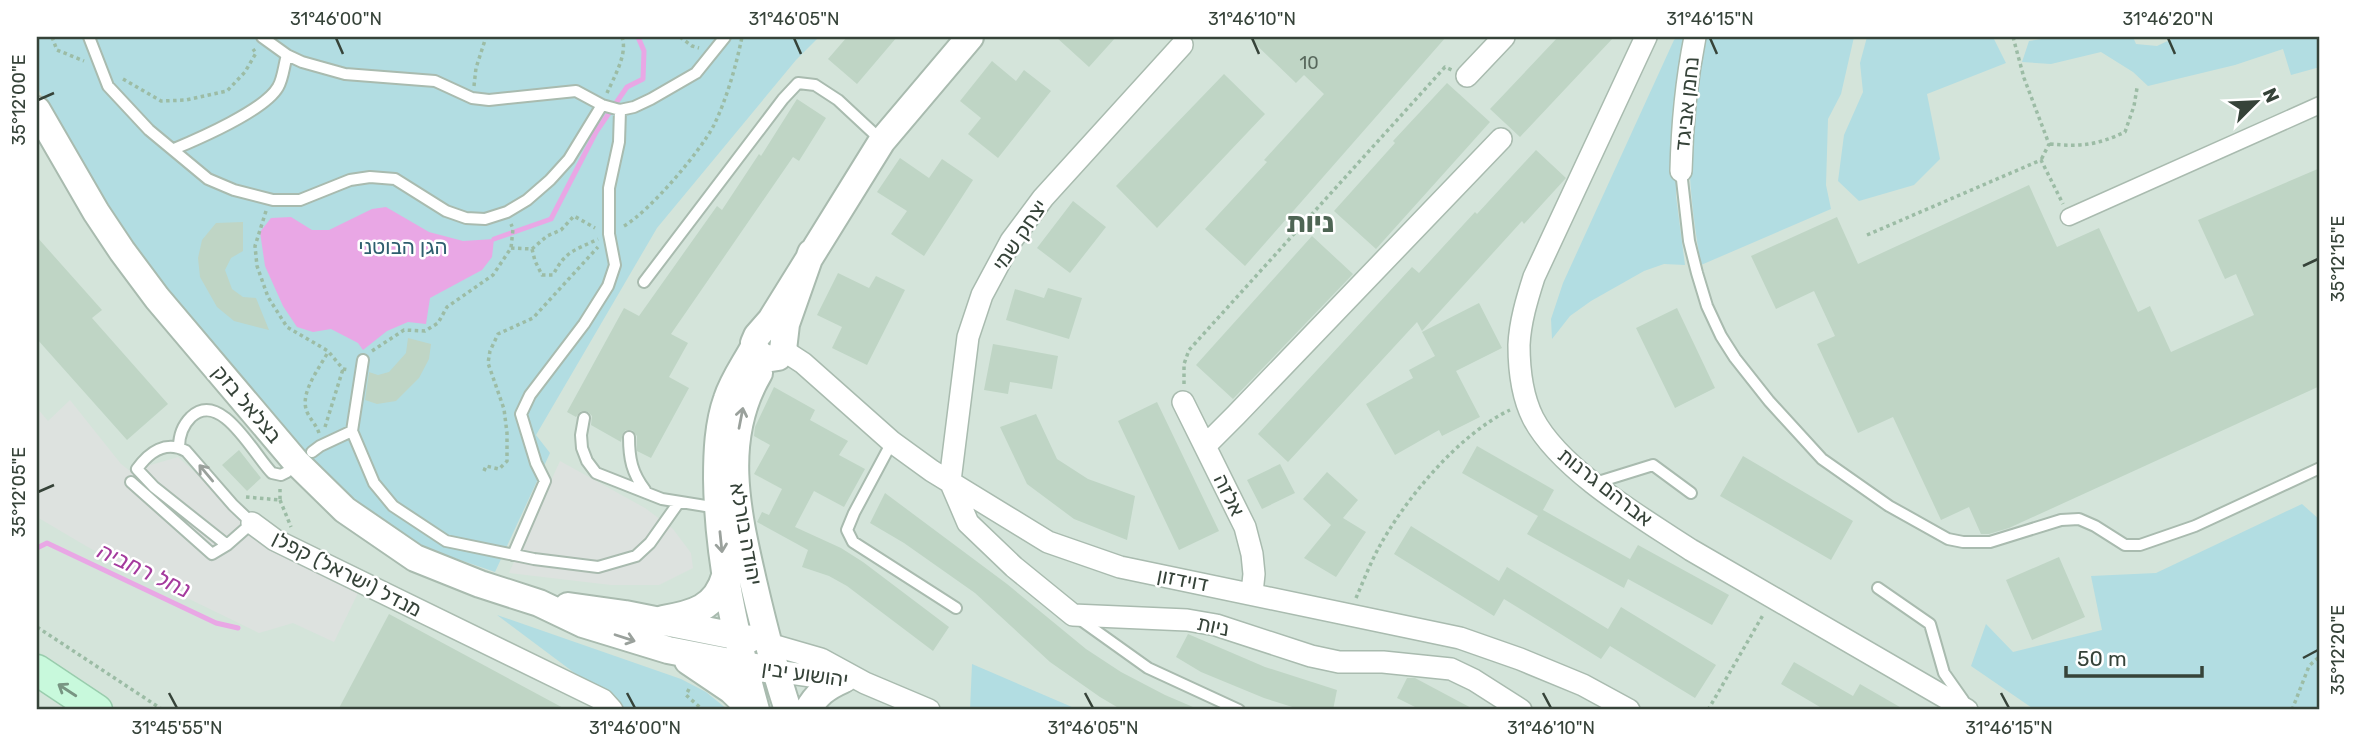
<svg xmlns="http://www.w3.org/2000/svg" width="2357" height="747" viewBox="0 0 2357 747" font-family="Rubik,Heebo,sans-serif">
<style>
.residential{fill:#d4e4da}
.green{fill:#b2dde2}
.parking{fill:#dde2df}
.water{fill:#e9a7e5}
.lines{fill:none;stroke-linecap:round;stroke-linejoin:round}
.stream{stroke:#e9a7e5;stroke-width:5}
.building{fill:#bfd5c5}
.service-casing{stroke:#a9bbaf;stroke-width:14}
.pedestrian-casing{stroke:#a9bbaf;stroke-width:19}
.minor-casing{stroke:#a9bbaf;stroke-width:24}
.tertiary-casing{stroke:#a9bbaf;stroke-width:30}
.secondary-casing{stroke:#99cdad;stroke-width:33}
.path{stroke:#9cbca5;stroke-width:3.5;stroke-dasharray:3.5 3.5;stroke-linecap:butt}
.service{stroke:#fff;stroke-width:10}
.pedestrian{stroke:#fff;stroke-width:16}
.minor{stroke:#fff;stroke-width:21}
.tertiary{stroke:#fff;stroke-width:26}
.secondary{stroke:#c8f9dc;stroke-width:30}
.oneway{stroke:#9aa19c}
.oneway2{stroke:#789582}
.ticks{fill:none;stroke:#364339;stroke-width:2.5}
.labels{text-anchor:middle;stroke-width:5;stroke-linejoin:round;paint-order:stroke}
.number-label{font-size:18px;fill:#58685c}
.street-label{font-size:21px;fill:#364339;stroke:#fff}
.park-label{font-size:21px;fill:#2f5e6f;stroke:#fff}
.water-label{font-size:23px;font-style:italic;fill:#a43a9d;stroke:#fff}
.district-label{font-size:28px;font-weight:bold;fill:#4e6554;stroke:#fff}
.neatline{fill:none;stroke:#364339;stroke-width:2.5}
.ticks-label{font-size:18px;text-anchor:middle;fill:#364339}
</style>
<rect width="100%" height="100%" fill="#e6f1ea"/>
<path class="residential" d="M37,37H2320V710H37Z"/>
<path class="green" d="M37,37H819L796,60L657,228L536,435L550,453L495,572L419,546L329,485L133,252L58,129L37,86Z
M1678,37H1690L1679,83L1676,196L1685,265L1664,264L1644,271L1591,301L1570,316L1552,339L1551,319L1563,283L1674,40Z
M1705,37H1854L1841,94L1828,119L1826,185L1831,209L1701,265C1694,225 1689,185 1689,145C1689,109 1698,72 1705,37Z
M1867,37H1993L2006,63L1927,94L1940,159L1914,185L1859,201L1838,181L1844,135L1863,92L1860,63Z
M2054,37H2133L2136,44L2157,46L2176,37H2320V67L2291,75L2283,49L2235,65L2148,86L2133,72L2101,52L2051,64L2022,62L2029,41Z
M2302,504L2320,520V710H2035L1971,666L1986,624L2013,652L2102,630L2091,576L2156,573Z
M497,615L681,679L706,692L728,710H620L608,698Z
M972,664L1079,710H970Z"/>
<path class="parking" d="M70,400L121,464L130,471L178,457L279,548L359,591L334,642L293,623L259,633L142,576L86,546L37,517V408L48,421Z
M560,461L645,508L673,529L691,553L693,568L659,585H611L509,573Z"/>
<path class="water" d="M386,207L429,232L463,241L494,239L492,257L482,270L430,298L426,324L408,322L387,331L363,350L358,343L331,329L313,332L297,327L283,306L265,266L260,232L271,218L291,217L312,230H329L372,209Z"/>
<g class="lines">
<path class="stream" d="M494,239L551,219L596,132L627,87L643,79L644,51L638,37
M37,548L47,543L216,623L238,628"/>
</g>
<path class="building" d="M847,37H897L857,84L828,59Z
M1056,37H1116L1089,67Z
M1248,37H1446L1245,266L1205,229L1267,162L1264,160L1324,94L1304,75L1296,83Z
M1558,37H1614L1520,137L1490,109Z
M992,61L1016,81L1024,70L1051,91L998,158L968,134L981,118L960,101Z
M1224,74L1265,114L1157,228L1116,186Z
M1447,83L1490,122L1376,249L1334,211L1395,143L1393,141Z
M797,99L826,118L799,161L793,157L671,334L688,343L669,377L689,388L651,458L637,451V436L632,430H626L623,433L621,442L591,425L592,416L588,412L581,411L576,417L567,412L624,308L639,316L717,206L722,210L759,154L761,156Z
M1536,150L1566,178L1524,224L1522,221L1422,331L1417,322L1288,462L1258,434L1412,267L1419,273L1475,212L1477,214Z
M900,158L929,178L942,159L973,180L924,256L891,234L907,211L877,192Z
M2320,168V386L2009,528L1989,534H1981L1969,507L1941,520L1893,417L1858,433L1817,344L1835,336L1814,291L1776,309L1751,256L1837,217L1858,264L2029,185L2057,247L2099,228L2138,312L2150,306L2171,352L2254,315L2236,274L2225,279L2198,220Z
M1073,201L1106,227L1070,273L1037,248Z
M243,222V251L231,258L225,270L232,289L243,297L256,298L269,330L234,321L217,307L200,277L198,258L202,240L216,223Z
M1312,236L1353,274L1233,399L1196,365Z
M37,237L102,310L92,318L168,404L127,440L37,339Z
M838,273L869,288L876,276L905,290L867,365L832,348L842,327L817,315Z
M1048,288L1082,298L1069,339L1006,320L1015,289L1044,298Z
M1479,303L1502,348L1456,371L1480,417L1442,436L1439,430L1395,455L1366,404L1413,378L1409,370L1435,356L1422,332Z
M1677,308L1715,388L1675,408L1636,328Z
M408,338L431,344L429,359L419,378L396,401L377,404L365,400L369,372L378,375L389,372L406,353Z
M993,344L1058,356L1052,389L1010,382L1008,394L984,390Z
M774,387L815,410L810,420L848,441L839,455L865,469L844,507L814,491L795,527L841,548L863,562L949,627L933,651L847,586L829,576L802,567L808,550L757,522L762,512L769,515L782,489L754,474L770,445L754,436L755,427Z
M1157,402L1219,531L1179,550L1118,421Z
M1036,414L1057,459L1088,479L1135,496L1127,540L1074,519L1027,484L1000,427Z
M1477,446L1554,490L1543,510L1630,559L1638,545L1729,595L1712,625L1628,579L1624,588L1527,534L1538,516L1462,473Z
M239,450L261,478L247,491L222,465Z
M1743,456L1853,521L1831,560L1720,496Z
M1280,464L1295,493L1262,509L1247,480Z
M1327,472L1358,500L1343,518L1366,532L1336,577L1304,558L1331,525L1303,499Z
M885,493L1007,584L1086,649L1121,672L1165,695L1200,710H1122L1100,697L1050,662L975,593L904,543L870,523Z
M1411,526L1499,581L1507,567L1608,629L1621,607L1716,665L1695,698L1610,646L1601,659L1504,599L1494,616L1394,554Z
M2059,557L2085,617L2032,640L2006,580Z
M389,614L567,710H338Z
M1188,634L1265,667L1337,690L1333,710H1302L1264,698L1201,672L1176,657Z
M1794,662L1853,696L1860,684L1905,710H1825L1781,684Z
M1407,678H1415L1475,710H1421L1397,698Z"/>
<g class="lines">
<g class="service-casing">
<path id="service" d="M89,37L108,86L149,130L208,179L234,190L273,200H300L350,180L370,177L395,179L446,211L466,218L485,219L507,212L527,200L550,180L569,159L602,105
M262,37L287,55L302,62L345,74L435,81L472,98L489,100L576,91L602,105L620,110L634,107L651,99L696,73L725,37
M174,149C198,139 265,110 278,87C283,79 284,65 287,55
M1681,171L1689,241L1697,273L1707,306L1721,336L1735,358L1769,401L1822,459L1889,506L1948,539L1963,542H1990L2061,520L2079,519L2095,526L2125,545H2140L2195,526L2320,468
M644,282L783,99L798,83L815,85L838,100L881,140
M584,418L581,435L582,448L587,461L596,473L662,499L718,508
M352,431L363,360
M629,437C629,459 632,473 645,490
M892,442L854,513L847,530L853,542L956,608
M179,447C179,435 182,426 191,417C221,389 254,455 272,473L281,475L287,472
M312,452L320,446L352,431L374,483L393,506L446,541L534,559L598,567L636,556L650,543L679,502
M131,482L212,554L227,545L252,523L233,505L186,451C166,440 149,452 137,469L154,487L227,545
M1595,483L1653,465L1691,493
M513,555L545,481L536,463L521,414L530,395L584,324L608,286L615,265L609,234V188L619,142L620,110
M1878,588L1930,624L1944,673L1963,700
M1078,618L1148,668L1239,710"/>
</g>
<g class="pedestrian-casing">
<path id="pedestrian" d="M2069,217L2320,105"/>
</g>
<g class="minor-casing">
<path id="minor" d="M1646,37L1534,277C1527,299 1520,322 1519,345C1519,368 1522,396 1533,418C1560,470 1642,518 1691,550L1967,710
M1182,45L1043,198L1011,241L982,295L968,337L950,481L968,523L1014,567L1073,615L1187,620L1216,625L1311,656L1339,662H1383L1451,669L1474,680L1521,710
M1467,76L1504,37
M1681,171C1682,125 1686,82 1695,37
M783,350L803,363L892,442L932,471L1048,542L1120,567L1460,638L1520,659L1583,685L1629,710
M1183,402L1245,527L1252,554L1254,574L1252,593
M1205,446L1236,415L1501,139
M252,523L275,540L603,700L612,710
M769,644L821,659L865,683L929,710
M776,671L846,681"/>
</g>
<g class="tertiary-casing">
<path id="tertiary" d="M37,110L96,212L122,251L157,298L296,462L345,510L415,558L480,584L539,603L583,624L668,650L776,671
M811,253L786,324L783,350L778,357L765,359L756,351L754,343L757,336L771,320L882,141L970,37
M754,347C745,364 733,380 727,399C718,424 717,453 717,479C718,558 735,634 756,710
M759,373C720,439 737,511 753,581C763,624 774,668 788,710
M568,606L625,614L750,639
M663,619C693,614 716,608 725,576
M688,661L731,690L752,710
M808,710C816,695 826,687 842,680"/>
</g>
<g class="secondary-casing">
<path id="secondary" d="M37,670L97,710"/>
</g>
<path class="path" d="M52,37L57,50L84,61
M680,37L692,46L699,48
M2013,37L2024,78L2049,144L2041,160
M123,79L161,101L186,100L227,91L245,72L256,53L253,49
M474,86L476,68L486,37
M607,93C614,77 628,54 622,37
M2050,144C2081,147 2097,145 2125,132L2134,106L2137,88
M266,211L255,246L257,266L268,297L287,327L328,351L343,369L349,370
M624,226C650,211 700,152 714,125C727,98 736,66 742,37
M1867,235L2041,160L2063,204
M511,248L532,249L547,236L561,230L574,216L595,228
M532,249L535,261L542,275H553C566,250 574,251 598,239
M372,351L404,330L425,331L438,323L447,307L493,275L511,248L513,229L511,224
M1184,384V364L1189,350L1445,67L1452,70
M325,427L343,369
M319,433C316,424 308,417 306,409C301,391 320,367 328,352
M484,471L486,466L499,469L507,461V433L504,409L488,363L490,351L498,334L533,318L598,247
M246,497L280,500V489
M280,500L291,527
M1356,598C1363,582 1370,564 1378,549C1405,499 1459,434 1510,410
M37,627L163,710
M689,689L686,695L703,710
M1708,710L1763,615
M2292,710L2309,666L2320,656"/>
<use href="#service" class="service"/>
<use href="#pedestrian" class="pedestrian"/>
<use href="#minor" class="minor"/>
<use href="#tertiary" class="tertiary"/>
<use href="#secondary" class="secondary"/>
</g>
<defs><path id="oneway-shaft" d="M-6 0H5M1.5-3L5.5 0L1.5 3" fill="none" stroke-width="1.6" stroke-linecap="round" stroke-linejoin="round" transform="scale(1.75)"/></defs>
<g class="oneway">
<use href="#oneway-shaft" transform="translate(741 418) rotate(-79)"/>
<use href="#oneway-shaft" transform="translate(206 473) rotate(-130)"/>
<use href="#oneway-shaft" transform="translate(721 542) rotate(84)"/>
<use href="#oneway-shaft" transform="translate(625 638) rotate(18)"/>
</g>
<use class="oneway2" href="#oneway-shaft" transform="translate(67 690) rotate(-147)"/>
<path class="ticks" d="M336,38L343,54M794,38L801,54M1252,38L1259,54M1710,38L1717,54M2168,38L2175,54M38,100L54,93M2303,266L2318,259M38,492L54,485M2303,658L2318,650M169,693L177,708M627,693L635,708M1085,693L1093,708M1543,693L1551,708M2001,693L2009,708"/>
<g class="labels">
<g class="number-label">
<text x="1309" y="69">10</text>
</g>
<g class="street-label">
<text transform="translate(1687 104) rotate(-84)" y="7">נחמן אביגד</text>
<text transform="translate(1020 235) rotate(-56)" y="7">יצחק שמי</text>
<text transform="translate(247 404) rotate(50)" y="7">בצלאל בזק</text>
<text transform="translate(1605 487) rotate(38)" y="7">אברהם גרנות</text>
<text transform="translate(1229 495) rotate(64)" y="7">אלזה</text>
<text transform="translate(746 534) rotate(80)" y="7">יהודה בורלא</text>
<text transform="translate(347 574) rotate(27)" y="7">מנדל (ישראל) קפלן</text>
<text transform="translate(1183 580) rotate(11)" y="7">דוידזון</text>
<text transform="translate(1213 626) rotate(12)" y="7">ניות</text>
<text transform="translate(805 674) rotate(8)" y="7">יהושוע יבין</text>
</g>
<g class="park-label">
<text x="403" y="254">הגן הבוטני</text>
</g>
<g class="water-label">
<text transform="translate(144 570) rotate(25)" y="8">נחל רחביה</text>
</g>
<g class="district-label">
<text x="1310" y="232">ניות</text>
</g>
</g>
<rect width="2357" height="747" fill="none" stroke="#ffffff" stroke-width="77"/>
<g transform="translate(2256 102) rotate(66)" stroke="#ffffff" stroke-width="5" paint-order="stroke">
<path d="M0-5L12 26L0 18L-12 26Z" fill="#364339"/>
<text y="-10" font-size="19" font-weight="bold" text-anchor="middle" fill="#364339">N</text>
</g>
<path d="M2066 666v10h136v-10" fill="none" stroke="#364339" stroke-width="3.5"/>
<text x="2077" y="666" font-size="21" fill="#364339" stroke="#ffffff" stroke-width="5" paint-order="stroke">50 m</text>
<rect x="38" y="38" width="2280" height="670" class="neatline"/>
<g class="ticks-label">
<text x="336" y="25">31°46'00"N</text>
<text x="794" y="25">31°46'05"N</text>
<text x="1252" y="25">31°46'10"N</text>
<text x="1710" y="25">31°46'15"N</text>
<text x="2168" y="25">31°46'20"N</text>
<text transform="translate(19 100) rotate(-90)" y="6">35°12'00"E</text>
<text transform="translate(2338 259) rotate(-90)" y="6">35°12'15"E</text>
<text transform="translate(19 492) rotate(-90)" y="6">35°12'05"E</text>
<text transform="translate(2338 650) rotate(-90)" y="6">35°12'20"E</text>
<text x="177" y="734">31°45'55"N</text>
<text x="635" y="734">31°46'00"N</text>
<text x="1093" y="734">31°46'05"N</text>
<text x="1551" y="734">31°46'10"N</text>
<text x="2009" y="734">31°46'15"N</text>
</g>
</svg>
